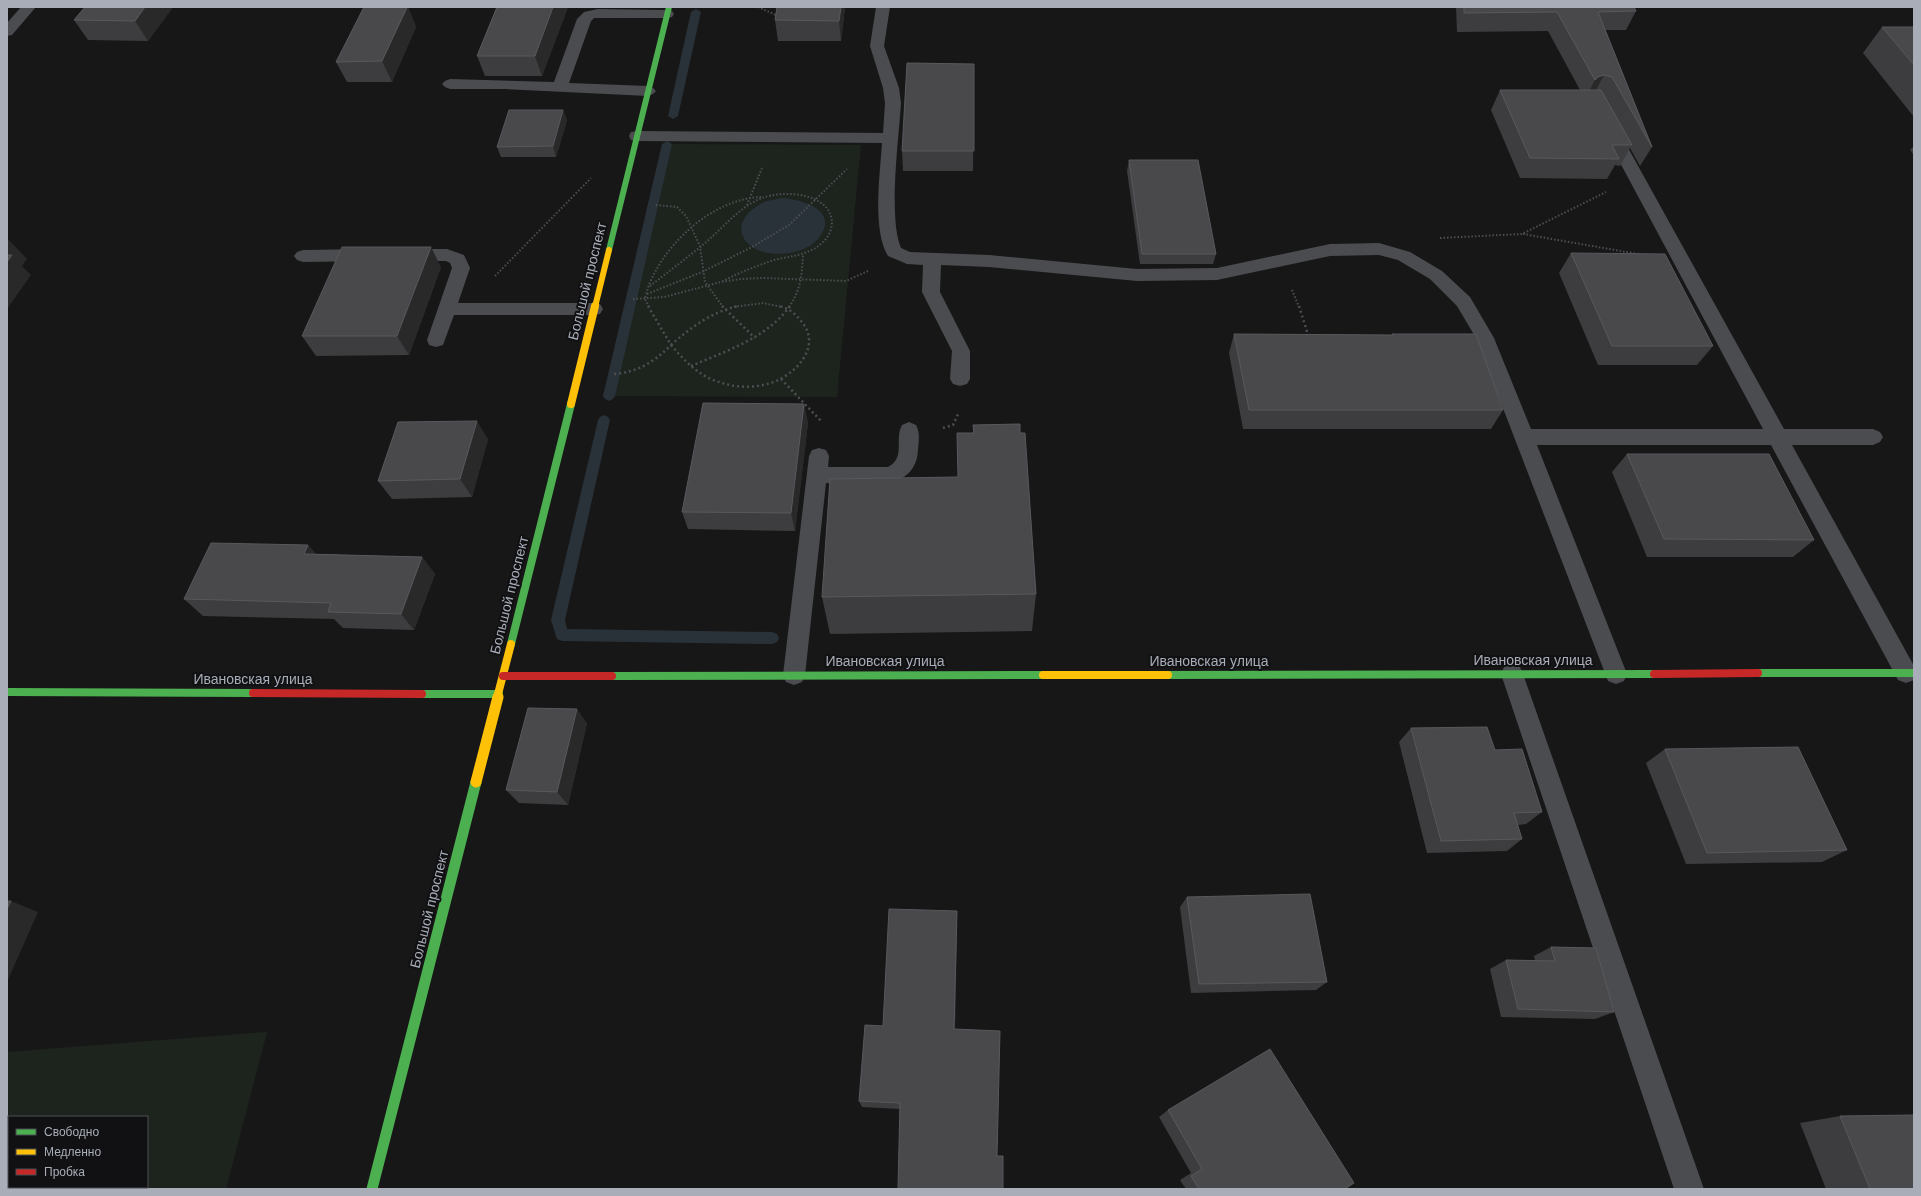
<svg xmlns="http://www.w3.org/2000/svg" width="1921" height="1196" viewBox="0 0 1921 1196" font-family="Arial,sans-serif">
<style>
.green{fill:#1d241e;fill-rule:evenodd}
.water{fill:#2a3239}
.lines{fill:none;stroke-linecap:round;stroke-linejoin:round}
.stream{fill:#2a3239;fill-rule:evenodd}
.path-far1{stroke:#4d4e52;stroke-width:2;stroke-dasharray:1.5 2;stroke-linecap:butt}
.path{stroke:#4d4e52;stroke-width:2.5;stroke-dasharray:2 3;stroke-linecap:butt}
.lane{fill:#4b4c50;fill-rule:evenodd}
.street{fill:#4b4c50;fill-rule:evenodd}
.fast-far2{stroke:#4caf50;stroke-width:6}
.fast-far1{stroke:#4caf50;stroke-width:8}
.fast{stroke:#4caf50;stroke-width:11}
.slow-far2{stroke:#ffc107;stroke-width:6}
.slow-far1{stroke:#ffc107;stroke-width:8}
.slow{stroke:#ffc107;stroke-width:11}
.jam{stroke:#c62828;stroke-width:8}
.wall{fill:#3d3d3f}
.shaded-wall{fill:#29292a}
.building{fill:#49494c;stroke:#58595d}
.labels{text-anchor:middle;stroke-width:4;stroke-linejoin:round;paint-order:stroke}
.street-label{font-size:14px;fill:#a8adb8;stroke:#111113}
</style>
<rect width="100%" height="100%" fill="#171717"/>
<path class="green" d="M667,144L861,145L837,397L609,396Z
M267,1032L226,1189H7V1052ZM9,1117H147V1187H9Z"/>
<path class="water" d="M782,198C804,200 842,211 817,240C803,255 768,259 751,246C730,230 747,208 767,201C772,200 777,199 782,198Z"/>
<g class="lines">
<path class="stream" d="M696,9L701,12L678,116L673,119L668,116L691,12Z
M667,141L672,144L615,396L613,399L609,401L605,399L603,396L662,144Z
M604,415L608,417L610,420L565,620L567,629L772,632L777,634L779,638L777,642L772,644L562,641L557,639L551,620L598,420L600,417Z"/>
<path class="path-far1" d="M758,7L778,16
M656,205L677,207L686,216L700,246L705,282L723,307
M747,205L762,168
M1523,234L1638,254
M1440,238L1522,234L1606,192
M495,276L591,178
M650,286C668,272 687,258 705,243C723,228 739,207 762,198C783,190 830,192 832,222C832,230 828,238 822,243C809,255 791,256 774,260C756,266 738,273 721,282
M1292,290L1299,307
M647,294L702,272L752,247L789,225L847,169
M633,299L664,297L721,282L741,279L762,278L846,281L868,271
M649,307L645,299C647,291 649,283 653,276C672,237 717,198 762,197
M734,307L763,303L782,307
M789,307C801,290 802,274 803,254"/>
<path class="path" d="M648,306L671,345
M722,306L755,338
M1299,306L1309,338
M671,345C683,359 696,373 713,380C731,387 750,389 767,384C793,378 824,347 801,321C795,313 788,308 779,306
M671,345C691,327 712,312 738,306
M691,366C726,351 767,338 790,306
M614,374C638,372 654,362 671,345
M781,379L822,422
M943,428L953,425L959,412"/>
<path class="lane" d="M876,7H890L884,46L899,88L901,103C899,138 888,218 901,248L910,252L989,255L1137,269L1217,268L1330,244L1379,243L1410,252L1442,271L1470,297L1494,338L1531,429H1763L1603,131L1605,128L1611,126L1617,128L1784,429H1873L1880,432L1883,437L1880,442L1873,445H1792L1914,666V680L1906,683L1898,680L1771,445H1537L1627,674L1624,681L1616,684L1608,681L1476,338L1457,306L1430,279L1398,260L1379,255L1330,256L1217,280L1137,281L989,267L941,265L940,292L970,351V379L967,384L960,386L953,384L950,379L952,351L922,292L923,265L907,264L888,256C872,230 880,174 882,143L637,141L631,140L629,136L631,132L637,131L883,133L885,103L883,88L870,46Z
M598,9L667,10L672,11L674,14L672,17L667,18H594L591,21L569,83L648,86L653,88L656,91L653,94L648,96L505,89H450L445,87L442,84L445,81L450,79L554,82L577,19L584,12Z
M367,249L373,251L376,255L373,259L367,261L303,262L297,260L294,256L297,252L303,250Z
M406,249H447L464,255L470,268L458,303H594L600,304L603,309L600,314L594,315H454L443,345L436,347L429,345L427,340L452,268L450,263L446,261H406L400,259L397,255L400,251Z
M909,422L916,425C920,432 919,440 918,449C917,495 858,484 826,483L805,675L802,682L794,685L786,682L783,675L809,456L812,450L819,448L826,450L829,456L828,467H888C906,457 894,440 902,425Z
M1512,664L1520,667L1523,674L1704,1189H1674L1501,674L1504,667Z"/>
<path class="street" d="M21,7H36L12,35L7,36V23Z"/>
<path class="fast-far2" d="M609,250L669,7"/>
<path class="fast-far1" d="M511,644L571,404
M1758,673H1914
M1168,675L1654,674
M612,676L1043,675
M7,692L253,693
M422,694H499"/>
<path class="fast" d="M372,1189L476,782"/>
<path class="slow-far2" d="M595,307L609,250"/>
<path class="slow-far1" d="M571,404L595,306
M1043,675H1168
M497,698L511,644"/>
<path class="slow" d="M476,782L498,697"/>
<path class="jam" d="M1654,674L1758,673
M503,676H612
M253,693L422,694"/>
</g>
<path class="wall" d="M173,7L148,41L88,40L74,20Z
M408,7L416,27L392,82H347L336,62Z
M497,7H568L542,76H485L477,56Z
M777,7H845L841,41H778L775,20Z
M1456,7H1634L1636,11L1626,30H1605L1652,147L1640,166L1630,148L1620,166L1615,165L1607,179L1520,178L1491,110L1500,90H1580L1548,31L1457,32Z
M1882,27H1914V117L1863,53Z
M974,64L973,171H903L902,151Z
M563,110L567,120L556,157H501L497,147Z
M1914,146V155L1910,150Z
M1129,160L1216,254L1213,264H1140L1127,171Z
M1571,253L1713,346L1697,365H1598L1559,273Z
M441,267L409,355L316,356L302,336Z
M1234,334L1392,335V334L1503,410L1491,429H1243L1229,353Z
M804,404L808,423L795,531L688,529L682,512Z
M973,425L1036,594L1032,631L830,634L822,597L957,477L973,433Z
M488,439L472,497L392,499L378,481Z
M1627,454L1814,540L1793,557H1647L1612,472Z
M308,545L316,554L422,557L435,574L414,630L343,628L334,619L203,616L184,599Z
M587,723L568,805L519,803L506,790Z
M1411,728L1495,750L1542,812L1526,824L1518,825L1522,839L1507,851L1427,853L1399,742Z
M1665,749L1847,850L1822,862L1686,864L1646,763Z
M1187,897L1327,982L1316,990L1191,993L1180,907Z
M957,911L955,1029L997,1156L1003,1189L900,1109L862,1107L859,1101L883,1026Z
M1551,947L1614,1012L1595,1019L1501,1017L1490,969L1506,960H1535L1534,956Z
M1168,1110L1345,1189H1186L1180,1180L1191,1173L1159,1117Z
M1840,1116L1914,1189H1826L1800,1123Z"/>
<path class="shaded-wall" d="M145,7H173L148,41L135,21Z
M408,7L416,27L392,82L382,61Z
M553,7H568L542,76L535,56Z
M841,7H845L841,41L839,21Z
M1604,75L1594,94L1585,99L1595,80L1598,77Z
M563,110L567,120L556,157L553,146Z
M8,239L27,259L22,266L31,275L7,309V241Z
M431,247L441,267L409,355L397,336Z
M804,404L808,423L795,531L791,513Z
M477,421L488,439L472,497L460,479Z
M308,545L323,562L304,554Z
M422,557L435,574L414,630L401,614Z
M577,709L587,723L568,805L557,792Z
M11,901L38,912L7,982V909Z
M957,911V923L955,1037L954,1029Z"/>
<path class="building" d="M85,7H145L135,21L74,20Z
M364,7H407L382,61L336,62Z
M497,7H553L535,56H477Z
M777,7H841L839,21L775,20Z
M1464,7H1634L1636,11L1598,12L1652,147L1612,77L1604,75L1598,77L1595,80L1557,12L1464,13Z
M1882,27H1914V65Z
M907,63L974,64V151H902Z
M1500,90H1601L1632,145H1612L1619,159L1530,158Z
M509,110H563L553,146L497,147Z
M1129,160H1198L1216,254H1142Z
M342,247H431L397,336H302Z
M1571,253L1665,254L1713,346H1612Z
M7,255H12L7,262Z
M1234,334L1393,335L1392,334H1476L1503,410H1249Z
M703,403L804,404L791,513L682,512Z
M477,421L460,479L378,481L398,422Z
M1020,424V433H1025L1036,594L822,597L830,479L958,477L957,433H974L973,425Z
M1627,454H1769L1814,540L1664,539Z
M211,543L308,545L304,554L422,557L401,614L328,612L331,603L184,599Z
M528,708L577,709L557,792L506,790Z
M1487,727L1495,750L1522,749L1542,812L1514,813L1522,839L1441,841L1411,728Z
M1798,747L1847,850L1707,853L1665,749Z
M1310,894L1327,982L1199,984L1187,897Z
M7,901H11L7,909Z
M889,909L957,911L954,1029L1000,1031L997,1156H1003V1189H898L900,1103L859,1101L865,1025L883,1026Z
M1551,947L1596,948L1614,1012L1518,1009L1506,960L1555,961Z
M1270,1049L1354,1183L1345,1189H1199L1191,1176L1202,1169L1168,1110Z
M1914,1115V1189H1870L1840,1116Z"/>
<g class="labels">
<g class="street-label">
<text transform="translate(587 281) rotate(-76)" y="5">Большой проспект</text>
<text transform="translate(509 595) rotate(-76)" y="5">Большой проспект</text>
<text x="1533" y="665">Ивановская улица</text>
<text x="885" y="666">Ивановская улица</text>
<text x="1209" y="666">Ивановская улица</text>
<text x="253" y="684">Ивановская улица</text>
<text transform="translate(429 909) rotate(-76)" y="5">Большой проспект</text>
</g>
</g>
<rect width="1921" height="1196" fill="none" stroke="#a8adb8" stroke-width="16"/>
<rect x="8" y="1116" width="140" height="72" fill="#111113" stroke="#4d4f55"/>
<rect x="16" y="1129" width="20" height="6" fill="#4caf50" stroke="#4d4f55"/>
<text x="44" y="1136" font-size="12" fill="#a8adb8">Свободно</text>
<rect x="16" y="1149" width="20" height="6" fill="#ffc107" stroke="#4d4f55"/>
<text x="44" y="1156" font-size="12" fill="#a8adb8">Медленно</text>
<rect x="16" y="1169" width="20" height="6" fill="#c62828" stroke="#4d4f55"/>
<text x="44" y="1176" font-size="12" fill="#a8adb8">Пробка</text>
</svg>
